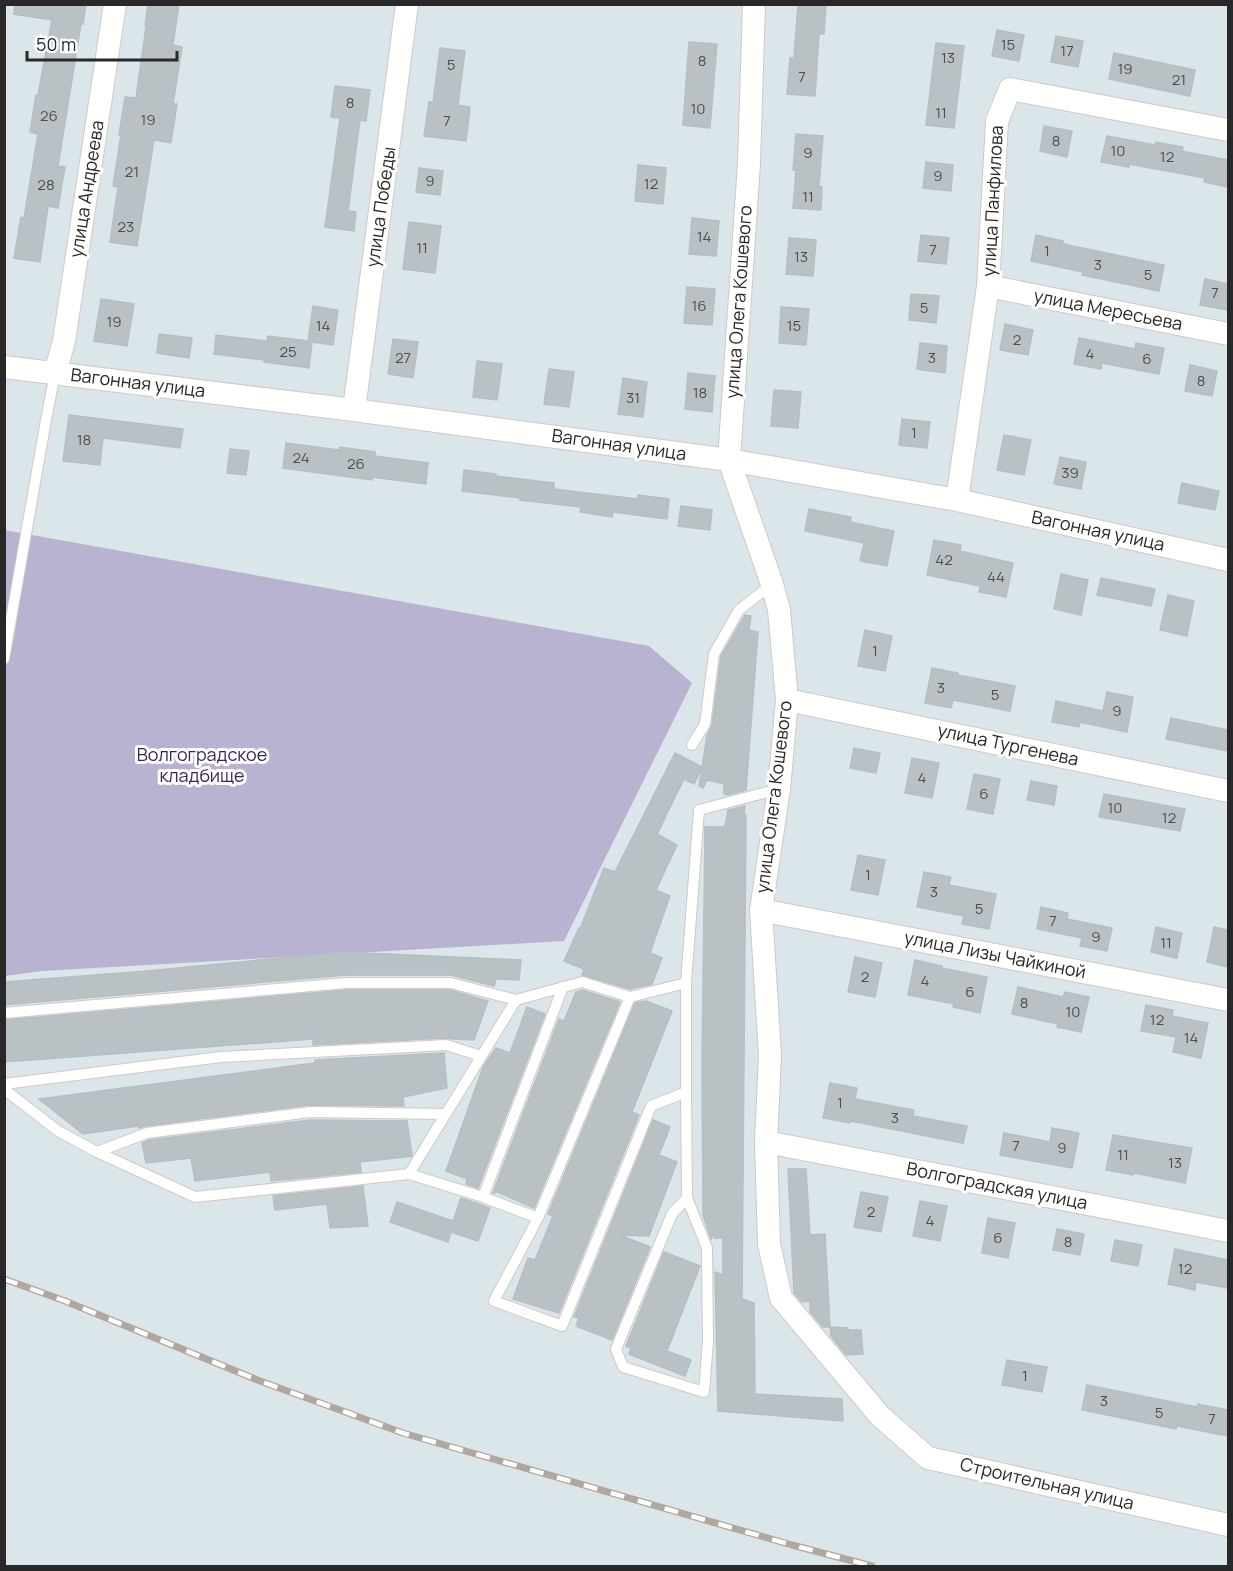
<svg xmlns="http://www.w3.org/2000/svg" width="1233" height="1571" viewBox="0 0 1233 1571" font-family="Manrope,sans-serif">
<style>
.cemetery{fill:#b7b3d1}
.building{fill:#bac1c4;stroke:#b4bfc4;stroke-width:1.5}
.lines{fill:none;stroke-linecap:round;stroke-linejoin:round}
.lane-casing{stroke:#d1c9c3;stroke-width:12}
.street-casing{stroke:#d1c9c3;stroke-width:24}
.lane{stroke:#fff;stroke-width:10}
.street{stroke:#fff;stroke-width:22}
.rail-casing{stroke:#b1a79e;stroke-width:7}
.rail{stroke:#fff;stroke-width:4.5;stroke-dasharray:14;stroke-linecap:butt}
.labels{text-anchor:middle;stroke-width:6;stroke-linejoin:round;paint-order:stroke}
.number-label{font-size:15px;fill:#4c4e4f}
.street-label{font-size:18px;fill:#282828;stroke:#fff}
.park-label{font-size:18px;fill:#3a1f5d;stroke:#fff}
</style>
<rect width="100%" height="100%" fill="#dae6e9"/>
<path class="cemetery" d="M4,530L649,646L692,683L564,941L42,971L5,976Z"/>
<path class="building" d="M15,4H86L83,24H81L58,166L65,167L58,208L48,206L40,262L14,258L21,217L24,218L38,134L30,132L36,95H38L52,20L14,14Z
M148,4H179L173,45L182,47L173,104H177L171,143L154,140L137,246L110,242L118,187L113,186L121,135H119L125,97L136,98L146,27L145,26Z
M798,4H826L824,34H819L815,96L787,94L790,58H794Z
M997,30L1024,35L1019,61L992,56Z
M1056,36L1083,41L1078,67L1051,62Z
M689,42L717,44L710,128L683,125Z
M936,43L964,46L954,128L926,125Z
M440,48L465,51L458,105L470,107L466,141L424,136L429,102H433Z
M1114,53L1195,70L1190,96L1109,79Z
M335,86L370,90L366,121L360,120L348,211L356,212L354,231L325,227L340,118L331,117Z
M1044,126L1072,131L1067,157L1040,151Z
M796,134L823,136L819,186L822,187L821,210L793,208L796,170H793Z
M1107,136L1155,145L1156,142L1183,147L1182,151L1228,160V187L1204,182L1205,178L1129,164V167L1101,162Z
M926,162L953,165L951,191L923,188Z
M638,165L666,168L663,204L635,201Z
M419,168L443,171L440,195L416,192Z
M692,218L719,221L716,256L689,254Z
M409,222L441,226L435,273L403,269Z
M921,235L949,238L946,264L918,261Z
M1036,235L1063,241V244L1164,265L1159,291L1082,275L1083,272L1031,261Z
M789,238L816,240L813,276L786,274Z
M1205,279L1228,284V310L1200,305Z
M687,287L715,289L712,325L684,323Z
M911,294L939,296L936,323L909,320Z
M101,299L134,304L127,346L94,341Z
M313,306L338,310L333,345L312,342L309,368L264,362L265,360L214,354L216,335L267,341L268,336L308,341Z
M781,307L809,309L806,345L779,343Z
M1005,324L1033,330L1028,355L1000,350Z
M159,334L192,338L189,358L157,353Z
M1079,338L1135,349L1136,343L1164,348L1159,374L1102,363L1101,369L1074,364Z
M393,339L418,342L413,378L388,374Z
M920,343L947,346L945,373L917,369Z
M477,361L502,364L497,400L473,397Z
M1190,365L1217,371L1212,396L1185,391Z
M549,369L574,372L569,407L544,404Z
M688,373L715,376L712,412L685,409Z
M623,378L647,382L643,417L618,414Z
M774,390L801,392L798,428L771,426Z
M69,415L183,429L180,448L103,438L100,465L63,461Z
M902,419L930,422L927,448L899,445Z
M1004,435L1031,440L1024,475L997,470Z
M286,443L339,450L340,447L375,452V456L428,463L426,484L372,477V480L283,468Z
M230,449L249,451L246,475L227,473Z
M1060,457L1086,462L1081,489L1054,484Z
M464,470L496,474L495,476L554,483V489L637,499L638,495L669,499L667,519L613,512L612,517L580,512L581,507L520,500V498L462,491Z
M1182,483L1219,491L1215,510L1178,503Z
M681,506L712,510L710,530L678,526Z
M809,509L851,517L850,522L894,531L887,566L860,561L864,543L805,531Z
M934,540L961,545L960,551L1013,563L1006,597L979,592L980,586L927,575Z
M1061,574L1088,580L1081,615L1054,609Z
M1101,578L1155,589L1151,606L1097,595Z
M1168,595L1194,601L1187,636L1160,630Z
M745,615L751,616L749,630L758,632L746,790L728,795L724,794V784L707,780L703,788L699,786L707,736L712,725L721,656Z
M865,630L892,636L885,671L858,666Z
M932,668L958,673V675L1015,686L1010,711L953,700L951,708L925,703Z
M1107,692L1133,697L1127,732L1080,722L1079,727L1052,722L1056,701L1103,711Z
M1171,718L1228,730V751L1166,739Z
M854,748L880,753L876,773L850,768Z
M675,753L702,767L694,784L684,779L657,834L677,845L656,890L670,896L650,953L662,958L652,984L630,989L582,975L584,969L564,961L579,928L580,929L604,868L615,872Z
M912,758L939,763L932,798L905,793Z
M974,774L1000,779L993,814L967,809Z
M1031,781L1057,786L1054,805L1027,800Z
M1104,794L1185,809L1180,831L1099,817Z
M745,806L744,815H746L742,1299L754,1303L755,1394L842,1399L843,1421L718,1411L715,1272L723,1275V1238H714V1231L711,1239L703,1215L702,1064L705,830V827H725L728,810Z
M858,855L885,860L878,895L851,890Z
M924,872L951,877L949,885L996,894L989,929L962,924L964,916L917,907Z
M1041,907L1068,913L1067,919L1112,928L1107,951L1080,946L1082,938L1037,929Z
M1156,927L1182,933L1177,958L1151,952Z
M1214,927L1228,930V967L1207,962Z
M343,952L521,960L519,980L496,979L494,986L451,975H346L4,1005V982L147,971Z
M855,957L882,963L875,997L848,992Z
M915,960L942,966V968L987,977L980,1013L953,1007L954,1004L908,995Z
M1018,987L1063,997L1065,992L1089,997L1081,1032L1057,1027L1058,1024L1012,1014Z
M346,990H450L488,1001L474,1040L453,1039L446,1038L313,1045V1039L4,1062V1020Z
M582,990L620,1002L534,1208L495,1191V1193H493L559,1019L564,1021L576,992Z
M646,1001L672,1011L632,1112L639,1115L559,1313L513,1299L528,1258L535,1260L553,1216L548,1214L635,1003Z
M1146,1005L1173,1010L1172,1016L1208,1023L1201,1058L1173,1052L1176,1037L1141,1031Z
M527,1007L545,1014L478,1188L466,1184L467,1179L446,1171L483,1067L496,1048L510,1053Z
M444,1053L447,1088L403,1097L404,1106L309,1105L146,1126L139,1128L138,1126L83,1134L39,1099L315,1063V1060Z
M830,1083L857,1088L855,1099L914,1110L913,1116L967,1126L963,1143L851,1121L850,1123L823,1118Z
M310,1120L407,1121L412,1156L360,1162L361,1172L271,1181L270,1172L195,1181L191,1158L146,1163L142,1143L149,1140Z
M653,1120L670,1127L659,1155L677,1162L649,1236L620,1235L650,1247L612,1340L576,1326L579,1318L574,1317Z
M1052,1128L1079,1133L1072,1168L1000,1155L1004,1133L1050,1142Z
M1113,1135L1192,1148L1185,1183L1134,1173L1133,1175L1106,1170Z
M788,1169H806L810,1235L825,1234L830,1327H823L810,1312V1301L802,1302L794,1293Z
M363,1186L368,1226L330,1228L327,1204L275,1210L273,1196Z
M861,1192L888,1197L881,1232L854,1227Z
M461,1198L490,1208L478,1241L451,1232L448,1242L390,1222L397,1202L453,1221Z
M920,1201L947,1206L940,1241L913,1236Z
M988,1218L1015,1223L1008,1258L982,1253Z
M1057,1229L1084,1234L1080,1255L1053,1250Z
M1115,1240L1142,1245L1138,1266L1111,1261Z
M1175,1249L1228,1260V1288L1196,1282L1195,1290L1168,1284Z
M664,1252L700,1266L667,1351L691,1360L685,1376L629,1354L631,1348L626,1346Z
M830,1327L848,1328V1330H861L863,1354L846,1355L831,1336Z
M1007,1360L1047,1367L1042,1392L1002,1385Z
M1087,1385L1197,1407L1198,1404L1228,1410V1436L1177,1426L1176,1429L1082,1410Z"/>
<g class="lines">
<g class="lane-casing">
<path id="lane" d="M4,659L46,420L55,373
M692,745L705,724L714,654L739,610L772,584
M630,997L538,1218L494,1301L562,1326L651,1106L686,1092V983
M4,1013L346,983H451L516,1000
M4,1084L221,1057L446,1045L481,1056
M4,1089L58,1131L97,1152L195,1197L409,1174L516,1000L582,982L630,997L686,983L699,810L779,789
M686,1092L687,1198L707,1248L708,1341L704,1392L623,1367L616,1349L672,1214L687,1198
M97,1152L147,1133L310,1112L445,1114
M409,1174L483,1197L538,1218
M483,1197L563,987"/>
</g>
<g class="street-casing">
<path id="street" d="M754,4L749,163L729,460L772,584L779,610L787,700L779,789L761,910L770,1056L766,1142L769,1244L781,1298L880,1416L928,1458L1228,1525
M988,286L1228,334
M4,367L354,410L729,460L957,500L1228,560
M55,373L64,341L115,4
M354,410L407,4
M957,500L988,286L997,121L1010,89L1228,130
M787,700L1228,791
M761,910L1228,1000
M766,1142L1228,1231"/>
</g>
<use href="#lane" class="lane"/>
<use href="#street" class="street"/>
<g class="rail-casing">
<path id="rail" d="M4,1279L65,1301L260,1381L403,1433L792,1545L872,1566"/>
</g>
<use href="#rail" class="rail"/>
</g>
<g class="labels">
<g class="number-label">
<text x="1008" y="50">15</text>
<text x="1067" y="56">17</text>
<text x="948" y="63">13</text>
<text x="702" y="66">8</text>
<text x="451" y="70">5</text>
<text x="1125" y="74">19</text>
<text x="802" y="82">7</text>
<text x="1179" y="85">21</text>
<text x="350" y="108">8</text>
<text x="698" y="114">10</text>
<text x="941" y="118">11</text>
<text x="49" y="121">26</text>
<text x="148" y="125">19</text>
<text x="447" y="126">7</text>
<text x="1056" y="146">8</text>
<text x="1118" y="156">10</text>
<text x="808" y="158">9</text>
<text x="1167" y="162">12</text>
<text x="132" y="177">21</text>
<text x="938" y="181">9</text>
<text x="430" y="186">9</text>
<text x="651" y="189">12</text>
<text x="46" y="190">28</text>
<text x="808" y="202">11</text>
<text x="126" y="232">23</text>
<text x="704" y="242">14</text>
<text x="422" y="253">11</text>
<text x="933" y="255">7</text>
<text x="1047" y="256">1</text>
<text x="801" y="262">13</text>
<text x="1098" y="270">3</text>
<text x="1148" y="280">5</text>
<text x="1215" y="298">7</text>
<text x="699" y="311">16</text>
<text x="924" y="313">5</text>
<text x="114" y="327">19</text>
<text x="323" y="331">14</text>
<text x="794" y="331">15</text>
<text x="1017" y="345">2</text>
<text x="288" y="357">25</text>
<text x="1090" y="359">4</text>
<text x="403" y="363">27</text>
<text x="932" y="363">3</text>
<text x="1147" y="364">6</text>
<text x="1201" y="386">8</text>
<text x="700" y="398">18</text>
<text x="633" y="403">31</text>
<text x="914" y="438">1</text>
<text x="84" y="445">18</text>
<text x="301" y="463">24</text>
<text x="356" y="469">26</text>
<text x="1070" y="478">39</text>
<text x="944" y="565">42</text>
<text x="996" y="582">44</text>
<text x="875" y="656">1</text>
<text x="941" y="693">3</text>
<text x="995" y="700">5</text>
<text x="1117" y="716">9</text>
<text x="922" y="783">4</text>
<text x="984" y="799">6</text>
<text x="1115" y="813">10</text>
<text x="1169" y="823">12</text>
<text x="868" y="880">1</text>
<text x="934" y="897">3</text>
<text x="979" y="914">5</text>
<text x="1053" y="926">7</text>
<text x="1096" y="942">9</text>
<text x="1166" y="948">11</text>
<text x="865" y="982">2</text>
<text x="925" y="986">4</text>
<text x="970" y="997">6</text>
<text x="1024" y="1008">8</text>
<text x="1073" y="1017">10</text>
<text x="1157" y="1025">12</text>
<text x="1191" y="1043">14</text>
<text x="840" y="1108">1</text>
<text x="895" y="1123">3</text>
<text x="1016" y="1151">7</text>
<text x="1062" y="1153">9</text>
<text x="1123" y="1160">11</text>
<text x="1175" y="1168">13</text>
<text x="871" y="1217">2</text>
<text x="930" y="1226">4</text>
<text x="998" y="1243">6</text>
<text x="1068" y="1247">8</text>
<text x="1185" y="1274">12</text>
<text x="1025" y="1381">1</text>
<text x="1104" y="1406">3</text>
<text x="1159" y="1418">5</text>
<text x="1212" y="1424">7</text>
</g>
<g class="street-label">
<text transform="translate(87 189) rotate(-81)" y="6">улица Андреева</text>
<text transform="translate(993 201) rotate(-87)" y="6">улица Панфилова</text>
<text transform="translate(381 207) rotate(-82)" y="6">улица Победы</text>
<text transform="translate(739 302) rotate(-86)" y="6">улица Олега Кошевого</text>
<text transform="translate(1108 310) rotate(11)" y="6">улица Мересьева</text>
<text transform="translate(138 383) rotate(7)" y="6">Вагонная улица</text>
<text transform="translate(619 445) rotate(8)" y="6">Вагонная улица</text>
<text transform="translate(1098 531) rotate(12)" y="6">Вагонная улица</text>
<text transform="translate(1008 745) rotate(12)" y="6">улица Тургенева</text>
<text transform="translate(774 797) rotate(-83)" y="6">улица Олега Кошевого</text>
<text transform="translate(995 955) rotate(11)" y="6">улица Лизы Чайкиной</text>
<text transform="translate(997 1186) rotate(11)" y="6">Волгоградская улица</text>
<text transform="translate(1047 1484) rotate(13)" y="6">Строительная улица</text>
</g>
<g class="park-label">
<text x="202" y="761">Волгоградское<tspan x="202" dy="21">кладбище</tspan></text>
</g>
</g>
<rect width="1233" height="1571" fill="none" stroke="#282828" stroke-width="12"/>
<path d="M27 51v9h150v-9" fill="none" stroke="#282828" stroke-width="3"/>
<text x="36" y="51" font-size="18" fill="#282828" stroke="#ffffff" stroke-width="4.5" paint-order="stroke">50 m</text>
</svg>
